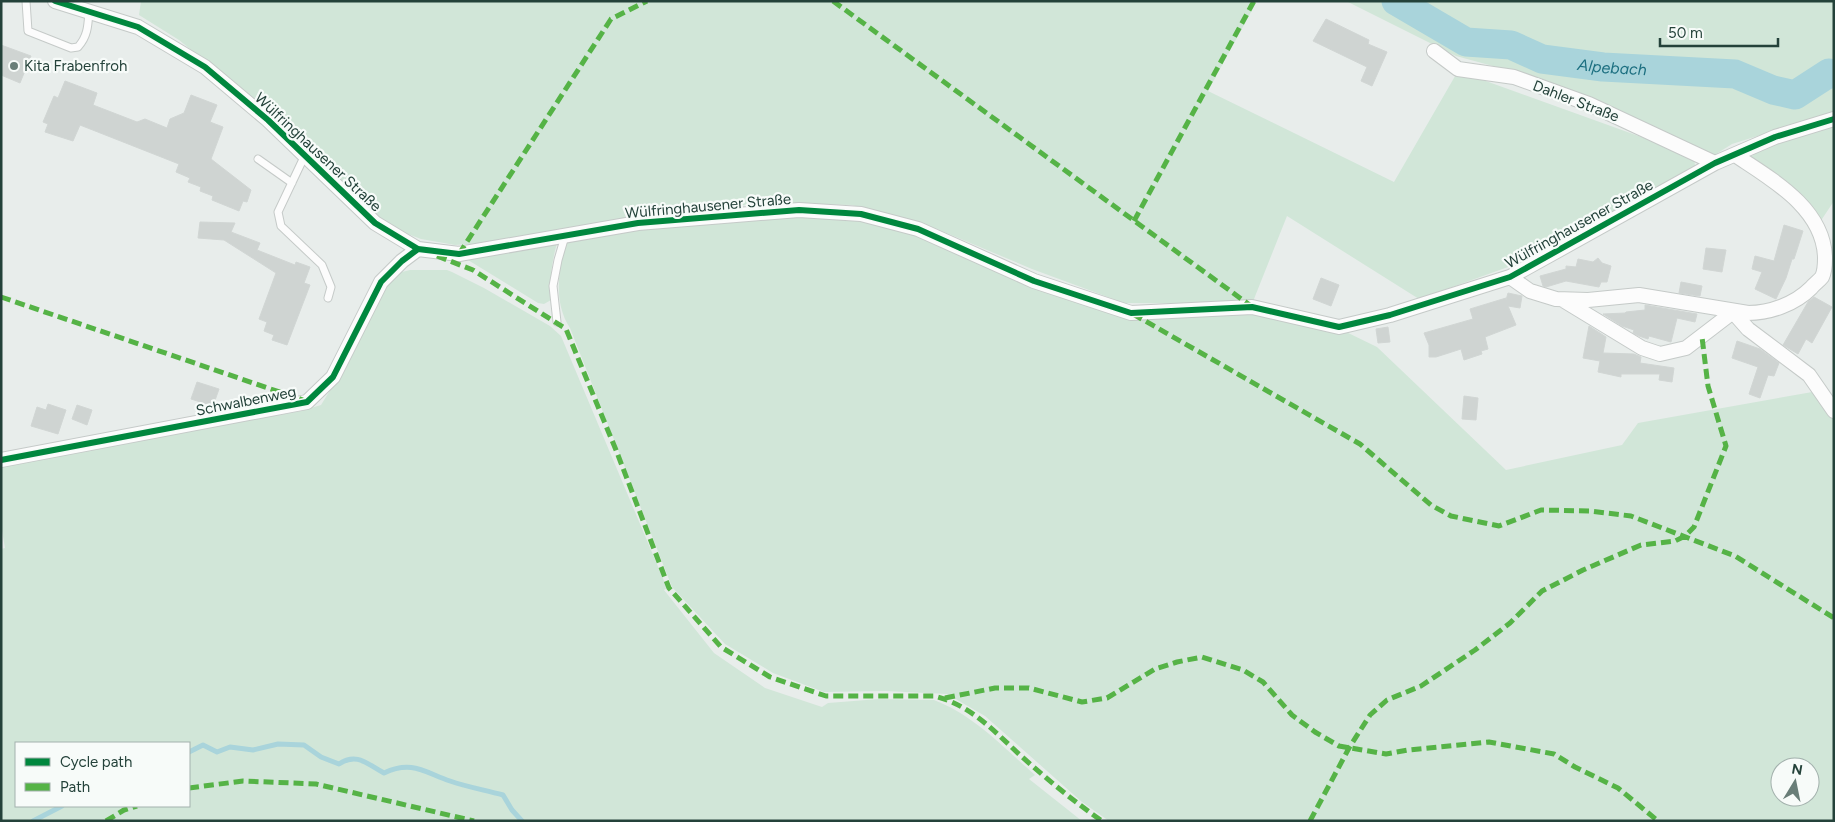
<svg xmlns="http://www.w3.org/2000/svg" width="1835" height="822" viewBox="0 0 1835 822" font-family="Figtree,sans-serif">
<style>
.green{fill:#d1e6d8;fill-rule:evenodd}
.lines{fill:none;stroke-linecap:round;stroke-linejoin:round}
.stream{stroke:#a9d4db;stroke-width:5}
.river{stroke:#a9d4db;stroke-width:29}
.building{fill:#cfd4d2;stroke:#d1d6d4}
.lane-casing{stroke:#c5cac8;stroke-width:9}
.street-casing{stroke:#c5cac8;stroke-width:16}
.lane{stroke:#fcfcfc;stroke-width:7}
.street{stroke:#fcfcfc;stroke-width:14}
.quiet{stroke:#55b346;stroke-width:5;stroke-dasharray:10 5;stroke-linecap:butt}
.cycleway-casing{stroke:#f7fbf9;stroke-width:9}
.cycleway{stroke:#00873e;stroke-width:6}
.poi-dot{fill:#697e78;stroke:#f7fbf9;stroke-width:2}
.labels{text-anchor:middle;stroke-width:4.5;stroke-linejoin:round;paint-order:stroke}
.poi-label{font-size:15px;fill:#24423a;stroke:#f7fbf9;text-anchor:start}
.street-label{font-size:15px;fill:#24423a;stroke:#f7fbf9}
.water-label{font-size:16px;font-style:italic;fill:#1c6f80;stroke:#f7fbf9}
</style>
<rect width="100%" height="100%" fill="#e8edeb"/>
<path class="green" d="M141,1H1257L1208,91L1394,182L1458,71L1694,156L1695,166L1545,249L1508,267L1419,299L1287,216L1252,304L1124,303L1032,269L937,229L852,205L764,203L644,216L486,243L455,245L421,239L392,228L271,115L179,40L139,15Z
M1346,1H1834V112L1732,144L1713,156L1530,76L1456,56Z
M1834,126V201L1820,222L1750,158C1766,139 1810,135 1834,126Z
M802,214L862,219L916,233L1129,316L1251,309L1340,329L1377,347L1506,470L1622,445L1638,423L1818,391L1834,413V821H1109L1082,802L985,716L947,694L885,691L824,692L773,673L725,644L672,587L570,328C553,302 558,269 567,241L639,228ZM1780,767H1810V797H1780Z
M557,243C552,261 549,281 551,300L544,304L538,303L468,260L474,257Z
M410,270H447L452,272L484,288L550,326L561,336L667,588L664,590L714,653L765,688L822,707L828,703L879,699L934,700C974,715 1004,748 1035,775L1029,779L1082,821H1V549L5,548L1,525V464L192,431L301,411L321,405L337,379L385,285L402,272ZM16,743H189V806H16Z"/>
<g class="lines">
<path class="stream" d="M189,752L203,745L217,752L230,747L253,750L278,744L304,745L321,757L339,764C357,752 367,764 384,773C412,760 424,772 450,781C467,787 485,790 503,795L512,810L522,821
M33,821L62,806"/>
<path class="river" id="s1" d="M1396,1L1466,42L1511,45L1542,59L1603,67L1735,74L1773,90L1795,95L1829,73L1834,74"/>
</g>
<path class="building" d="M1326,19L1369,40L1368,44L1387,52L1372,86L1361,81L1367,67L1313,41Z
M1,45L31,56L20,83L1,75Z
M65,81L97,93L93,105L137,122L145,119L167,128L170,119L184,113L191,95L217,105L210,122L223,127L211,159L251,190L247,202L243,201L239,211L212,200L213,196L200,191L201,187L188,182L190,178L176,172L179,164L80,125L73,141L45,132L48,124L43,122L54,96L58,98Z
M200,222L235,223L231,232L260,243L257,250L295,265L296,262L310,267L304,283L310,285L287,345L272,340L274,335L264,331L267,322L259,319L276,273L224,240L198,238Z
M1784,225L1803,231L1794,259H1792L1786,278L1776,299L1755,289L1762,272L1752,269L1755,256L1774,261Z
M1706,248L1726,250L1722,272L1703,269Z
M1598,258L1602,263L1611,266L1607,282H1601L1599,287L1566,281L1546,287L1543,286L1540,276L1566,269V266L1576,267L1578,259L1593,262Z
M1321,278L1339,285L1331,306L1313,299Z
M1681,282L1702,286L1700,296L1679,293Z
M1508,293L1522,296L1520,308L1508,306L1516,325L1485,337L1488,349L1481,351L1482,354L1464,360L1461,349L1436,357H1429V345L1424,333L1473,319L1470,309L1506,298V300Z
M1814,297L1832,307L1812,343L1806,339L1798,354L1783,345L1808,302Z
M1645,305L1697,314L1695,322L1677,318L1671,342L1649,336L1648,339L1639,336L1633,333L1634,330L1622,326L1603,314L1625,313L1626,312L1645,310Z
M1589,326L1606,337L1603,353L1634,354L1641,357L1640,363L1674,368L1672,382L1659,380L1660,374H1621V377L1598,372L1600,361L1583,358Z
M1388,327L1390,342L1378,343L1376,329Z
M1737,341L1760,349L1779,363L1774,376L1768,375L1760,398L1749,394L1758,367L1732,358Z
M197,382L219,389L213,406L191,399Z
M1464,396L1478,398L1476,420L1462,419Z
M48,404L66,410L58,434L31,426L37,407L46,410Z
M77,405L92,410L87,425L72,419Z"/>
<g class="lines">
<g class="lane-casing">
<path id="lane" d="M26,1L28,31L71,48L78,47C88,36 88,25 89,11
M305,155L278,212L281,226L322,265L331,287L328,298
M258,159L292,183
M557,322L553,286L558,260L565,236"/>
</g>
<g class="street-casing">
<path id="street" d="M55,1L138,27L205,67L268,120L375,223L418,249L459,254L638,223L799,210L861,214L918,229L1034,281L1131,313L1252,307L1339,327L1390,315L1510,277L1715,163L1775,137L1834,119
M1434,51L1458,69L1514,77L1589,104L1715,163
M1510,277L1530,291L1556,299L1588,300L1639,295L1748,313C1770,313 1795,304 1811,288C1814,284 1819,281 1822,277C1825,271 1825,264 1825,258C1824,208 1771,179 1735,155
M1563,300L1642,348L1660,354L1686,348L1733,312
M1733,312L1748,329L1809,375L1834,411
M1,460L307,402L333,377L381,282L402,261L418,249"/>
</g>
<use href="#lane" class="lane"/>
<use href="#street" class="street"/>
<path class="quiet" d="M833,1L1251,306
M1134,221L1254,1
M459,254L611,19L647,1
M437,256L473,270L566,329L616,450L669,588L721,647L770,677L826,696H934C971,705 995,732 1021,756C1047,779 1073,801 1102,821
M1,297L303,400
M1133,314L1360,444L1431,505L1451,516L1499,526L1541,510L1590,511L1631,516L1735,556L1834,618
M945,698L995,688H1029L1082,702L1107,698L1155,669L1177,662L1202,657L1243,670L1263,682L1292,715L1315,732L1339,746L1386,754L1408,750L1489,742L1554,754L1575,767L1618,788L1658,821
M189,788L243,781L316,784L474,821
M106,821L124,810L137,806
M1310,821L1349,748L1370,715L1387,700L1421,686L1475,650L1510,623L1542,591L1583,570L1641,545L1675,541L1685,536L1694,527L1726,446L1708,386L1702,337"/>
<g class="cycleway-casing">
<path id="cycleway" d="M55,1L138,27L205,67L268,120L375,223L418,249L459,254L638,223L799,210L861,214L918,229L1034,281L1131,313L1252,307L1339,327L1390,315L1510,277L1715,163L1775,137L1834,119
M1,460L307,402L333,377L381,282L402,261L418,249"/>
</g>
<use href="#cycleway" class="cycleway"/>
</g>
<circle class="poi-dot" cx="14" cy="66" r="5"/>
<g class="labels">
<g class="poi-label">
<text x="24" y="71">Kita Frabenfroh</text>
</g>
<g class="street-label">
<text transform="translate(1576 101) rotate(21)" y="5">Dahler Straße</text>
<text transform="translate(318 152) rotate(43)" y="5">Wülfringhausener Straße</text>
<text transform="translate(708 206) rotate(-5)" y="5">Wülfringhausener Straße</text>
<text transform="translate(1579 224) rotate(-29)" y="5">Wülfringhausener Straße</text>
<text transform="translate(246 401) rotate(-11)" y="5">Schwalbenweg</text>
</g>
<g class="water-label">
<text dy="6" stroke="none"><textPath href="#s1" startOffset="231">Alpebach</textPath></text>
</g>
</g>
<rect width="1835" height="822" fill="none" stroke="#24423a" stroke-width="5"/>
<rect x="15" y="742" width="175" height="65" fill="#f7fbf9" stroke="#a3b1ad"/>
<rect x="25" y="758" width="25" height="8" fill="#00873e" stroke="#a3b1ad"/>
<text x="60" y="767" font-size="15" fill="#24423a">Cycle path</text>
<rect x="25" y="783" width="25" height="8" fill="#55b346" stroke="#a3b1ad"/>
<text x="60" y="792" font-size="15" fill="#24423a">Path</text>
<g transform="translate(1795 782) rotate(10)"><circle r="24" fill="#f7fbf9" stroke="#a3b1ad"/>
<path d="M0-4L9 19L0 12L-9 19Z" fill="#697e78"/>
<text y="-8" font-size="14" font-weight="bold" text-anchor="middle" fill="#24423a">N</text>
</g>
<path d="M1660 38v8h118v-8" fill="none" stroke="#24423a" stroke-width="2.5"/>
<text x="1668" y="38" font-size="15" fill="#24423a" stroke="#f7fbf9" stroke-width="4" paint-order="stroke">50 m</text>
</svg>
